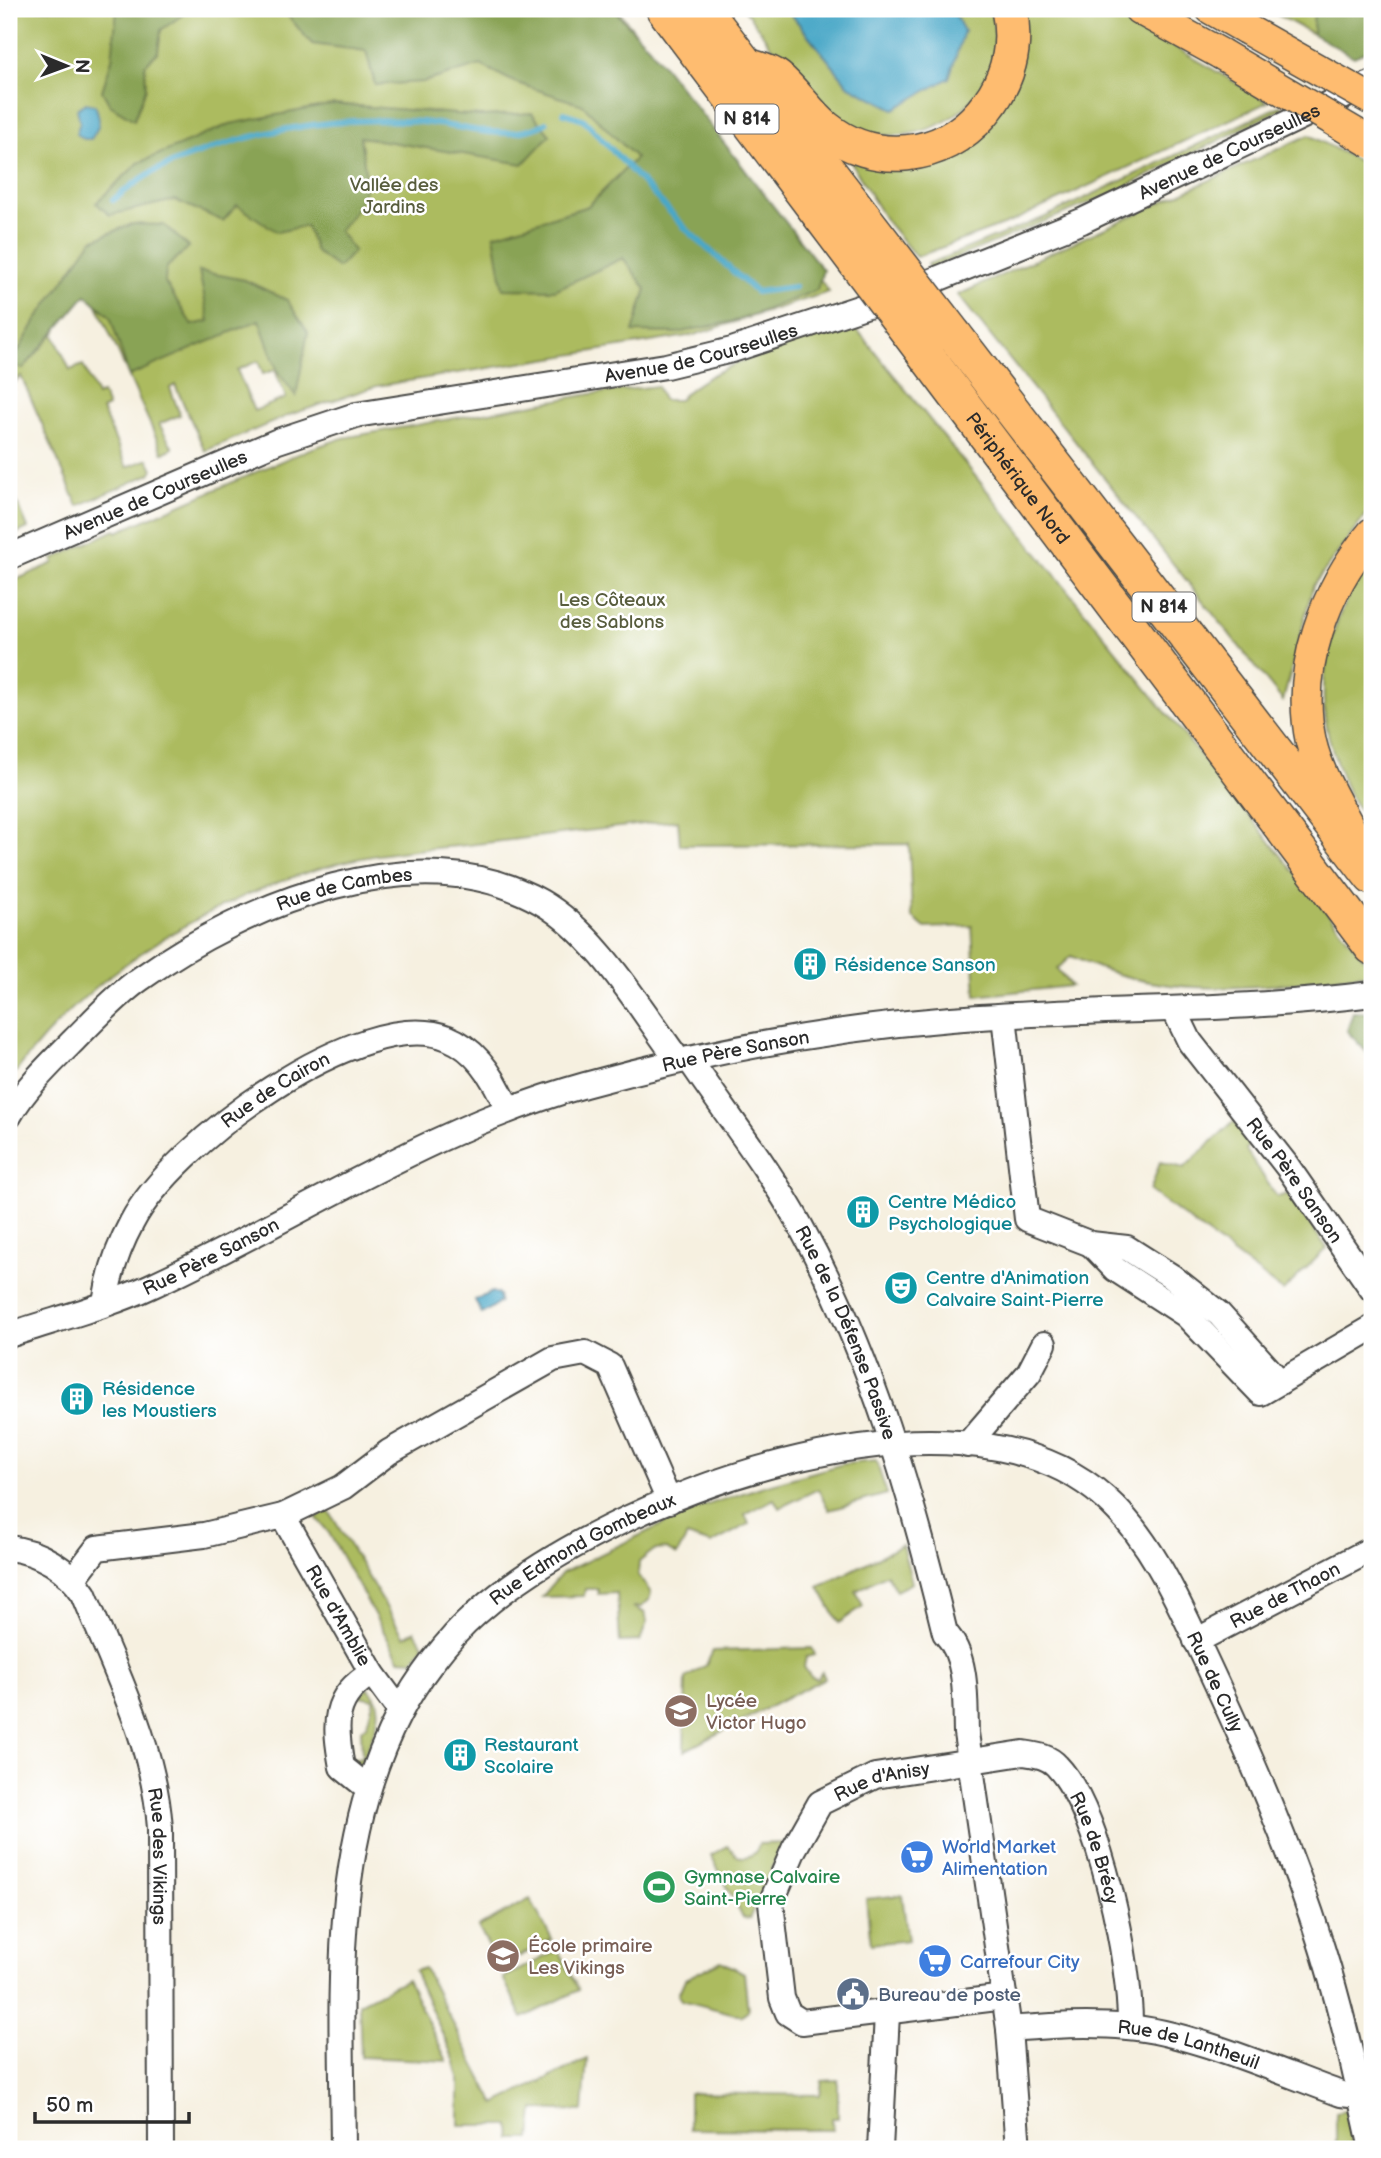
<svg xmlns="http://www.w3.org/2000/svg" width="1381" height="2158" viewBox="0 0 1381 2158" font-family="'Balsamiq Sans',sans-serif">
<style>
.green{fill:#acbb5e;stroke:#6c7344;stroke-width:2;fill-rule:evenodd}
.forest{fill:#89a355;stroke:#5a6740;stroke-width:2}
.water{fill:#48a7c7;stroke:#3a6979;stroke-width:2}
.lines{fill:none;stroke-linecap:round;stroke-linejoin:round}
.stream{stroke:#48a7c7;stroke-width:6}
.minor-casing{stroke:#494946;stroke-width:28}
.major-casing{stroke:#494946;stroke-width:33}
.highway-casing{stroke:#494946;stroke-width:38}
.minor{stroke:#fff;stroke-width:24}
.major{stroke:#febc70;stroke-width:30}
.highway{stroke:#febc70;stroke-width:35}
.major-bridge-casing{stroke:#494946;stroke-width:33;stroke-linecap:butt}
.highway-bridge-casing{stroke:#494946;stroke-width:38;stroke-linecap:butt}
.major-bridge{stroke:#febc70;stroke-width:30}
.highway-bridge{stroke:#febc70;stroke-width:35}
.labels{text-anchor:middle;stroke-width:5;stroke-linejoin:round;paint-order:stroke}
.shield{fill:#fff;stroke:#6b6b6b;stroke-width:2}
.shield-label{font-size:18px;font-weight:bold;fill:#2b2b2b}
.street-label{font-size:19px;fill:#2b2b2b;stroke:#fff}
.park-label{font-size:19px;fill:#585d3d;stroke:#fff}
.culture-label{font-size:19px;fill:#0d838f;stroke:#fff;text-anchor:start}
.education-label{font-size:19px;fill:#785e54;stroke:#fff;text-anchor:start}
.shop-label{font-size:19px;fill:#366cbe;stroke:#fff;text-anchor:start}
.leisure-label{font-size:19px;fill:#27864d;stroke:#fff;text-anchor:start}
.service-label{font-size:19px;fill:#4e5e75;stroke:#fff;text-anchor:start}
</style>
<rect width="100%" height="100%" fill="#fff"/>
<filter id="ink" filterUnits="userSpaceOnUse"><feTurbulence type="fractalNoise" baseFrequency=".0143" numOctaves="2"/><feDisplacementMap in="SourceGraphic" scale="14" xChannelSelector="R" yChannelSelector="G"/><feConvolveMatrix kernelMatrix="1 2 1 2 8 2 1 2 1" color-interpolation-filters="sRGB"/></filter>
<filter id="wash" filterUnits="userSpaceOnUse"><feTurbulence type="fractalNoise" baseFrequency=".00686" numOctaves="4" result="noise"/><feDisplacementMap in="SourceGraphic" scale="28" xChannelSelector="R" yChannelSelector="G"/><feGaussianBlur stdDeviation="1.57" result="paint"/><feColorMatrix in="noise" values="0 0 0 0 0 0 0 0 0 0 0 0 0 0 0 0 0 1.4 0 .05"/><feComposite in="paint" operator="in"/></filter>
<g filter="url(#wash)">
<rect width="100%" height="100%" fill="#f6f0e0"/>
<path class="green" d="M9,9H617L743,167L829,292L694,335L377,386L292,414L205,451L175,385L170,388L180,415L159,424L173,448L163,453L85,278L54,335L70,370L83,365L97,396L102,393L108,407L102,410L127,467L148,459L153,469L150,474L78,506L21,376L9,388ZM258,361L263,374L275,370L286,398L254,411L237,370Z
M744,9H787L849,86L964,31L952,9H990C994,25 997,40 993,56C980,124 899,155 841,122C804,100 771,43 744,9Z
M1018,9H1111L1268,102L1011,222L916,257L886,221L845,152L980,132Z
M1267,9H1314L1313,34Z
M1279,106L1284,108L1111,194L929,269L928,264L1043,218Z
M1309,135L1372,168V507L1313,586L1283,701L958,295Z
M851,322L1372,968V973C1266,986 1171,1005 1071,956L1057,969L1071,986L976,996L972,926L925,928L912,917L909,844L680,845L678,820C608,828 538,836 468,845C427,849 383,852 343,862C212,896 88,971 9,1081V583L54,563L53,559L115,530L117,532L307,450L343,438L591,394L657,386L663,400H679C707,365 807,339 851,322Z
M9,484L28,528L9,537Z
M1372,562V827C1364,816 1353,804 1348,792C1339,772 1330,745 1326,724C1317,672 1336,600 1372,562Z
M1234,1121L1251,1142L1246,1150L1277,1197L1288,1194L1327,1248L1283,1291L1150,1191L1160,1162L1184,1168Z
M876,1461L887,1494L829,1510L818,1489L779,1508L774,1499L745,1514L749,1524L711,1544L687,1536L677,1555L666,1549L654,1550L639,1562L638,1575L651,1593L649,1600L641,1607H633L645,1613L647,1622L640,1641L620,1642L617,1593L598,1594V1589H585L584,1596L542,1597L562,1573L692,1510L764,1486L843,1464Z
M329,1511L404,1637L415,1631L424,1646L413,1660L399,1659L329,1533L316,1517Z
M902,1545L912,1583L896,1591L887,1574L856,1591L863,1606L839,1623L819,1587Z
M812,1648L815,1655L806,1657L804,1667L811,1677L817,1679L822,1672L825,1678L684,1751L686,1678L706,1665L713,1651Z
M367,1688C392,1705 370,1741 361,1764L357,1766L352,1759L362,1757L361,1730L367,1724L374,1699L360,1696Z
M783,1843L749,1919L743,1918L711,1855L728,1846L737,1856C747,1859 757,1855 759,1844Z
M902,1895L908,1940L871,1944L866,1899Z
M530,1899L552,1939L500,1967L478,1927Z
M558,1950L579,1990L523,2018L503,1978Z
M721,1961L744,1973L748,2011L742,2016L681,2000L678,1995L685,1979Z
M424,1968L495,2104L587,2059L583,2111L534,2109L531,2139H511L510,2125H459V2077L454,2059L414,1971Z
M407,1979L447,2061L361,2057L359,2003Z
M838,2080V2118H832L833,2130L689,2129V2093L820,2095L822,2081Z
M1346,2110L1353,2149H1282L1336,2145V2112Z"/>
<path class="forest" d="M117,9H191L161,30L158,52L145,65L146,88L134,120L110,105L102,91L112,59Z
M282,9H613L649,47L823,270L817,290L739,320L677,333L633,332L646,289L623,258L555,290L503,289L494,235L588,206L636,158L583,105L514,82L481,65L423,82L375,85L366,51L312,44Z
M1314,9H1372V49L1354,57L1313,34Z
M334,104L481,116L532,113L550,135L523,164L360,137C367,186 374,190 339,231L354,251L338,268L316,252L306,226L277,232L237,205L223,221L175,200L110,215L96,203L138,163L230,124Z
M132,224L164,225L189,247L166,268L165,282L192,325L209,321L199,271L245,280L287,300L308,332L296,396L278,372L259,320L129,376L110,316L86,295L23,369L10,365L37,319L92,240Z
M1353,1012L1372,1013V1058L1347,1031Z"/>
<path class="water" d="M787,9H952L964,31L949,78L894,109L849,86Z
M86,103L95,105C101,119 100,127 91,139H84L76,134L80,122L77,109Z
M492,1292L499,1295L500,1302L482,1314L475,1300Z"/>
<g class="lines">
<path class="stream" d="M564,113L583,119L687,230L756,292L795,287
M113,200C127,190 141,177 157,170C238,133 332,114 421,122C461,125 509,144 546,123"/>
</g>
</g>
<g filter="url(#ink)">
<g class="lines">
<g class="minor-casing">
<g id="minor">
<path id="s1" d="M9,557L278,441L356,415L666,366L732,350L892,297L1082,221L1368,85"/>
<path id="s2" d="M1174,1009L1190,1042L1287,1166L1372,1289"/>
<path d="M1004,1016L1027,1219L1091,1244L1127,1248L1171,1276L1219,1314L1280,1382"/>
<path id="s3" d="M689,1059C726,1114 769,1168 801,1227C871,1355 911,1492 945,1633C968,1656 965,1702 966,1733L1009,2029L1018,2149"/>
<path id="s4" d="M9,1116C25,1088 51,1063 74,1040C95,1019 116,996 140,979C245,904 418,832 541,902C598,935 640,1009 679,1061"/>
<path d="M1091,1244L1115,1269L1186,1315L1261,1393L1372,1328"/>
<path id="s5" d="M105,1302C109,1275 119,1246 132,1222C171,1146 361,1003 448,1038C478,1050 496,1081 508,1110"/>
<path id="s6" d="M9,1335C56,1319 106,1307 151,1286C296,1219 430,1128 585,1085C704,1052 828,1029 951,1019C1091,1008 1232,1012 1372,994"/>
<path d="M967,1445L1029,1373L1044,1344"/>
<path id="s7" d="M283,1516L372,1673L400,1711"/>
<path id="s8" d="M9,1548C40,1552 67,1568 84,1594C115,1671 154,1744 160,1828L161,2149"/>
<path d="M74,1578L97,1548L204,1535L283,1516L343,1487L389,1452L553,1359L585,1353L610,1366L669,1501"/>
<path id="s9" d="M1196,1641L1372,1549"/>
<path d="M368,1788L342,1767C334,1724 332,1696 372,1673"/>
<path id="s10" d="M1005,1997L802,2022L788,2013L782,1998L771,1903L794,1849L820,1803L875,1776L1023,1753C1036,1755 1048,1756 1057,1766C1100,1811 1131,1964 1130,2027"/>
<path id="s11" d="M1009,2029C1049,2026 1088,2023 1127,2027C1190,2032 1279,2072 1341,2094L1360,2096L1372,2093"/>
<path id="s12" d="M343,2149C342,2003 329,1848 399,1714C417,1679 447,1639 477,1613C606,1498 956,1364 1105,1498C1153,1540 1181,1608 1208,1665C1251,1757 1292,1851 1322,1948C1343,2014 1357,2082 1372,2149"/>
<path d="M880,2149L887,2014"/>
</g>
</g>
<g class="major-casing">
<path id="major" d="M1139,9L1221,54
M1211,9L1246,29
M1358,844C1342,811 1319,777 1311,742C1295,668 1325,589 1372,533"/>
</g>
<g class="highway-casing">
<g id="highway">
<path d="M664,9L823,219"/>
<path d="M703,9L851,201"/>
<path d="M747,66C756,69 770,72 777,78C794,92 807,113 825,128C874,167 942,160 982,113C1008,83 1017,47 1009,9"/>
<path d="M955,336L1372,877"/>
<path id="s13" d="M928,358L1372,947"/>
</g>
</g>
<use href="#minor" class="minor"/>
<use href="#major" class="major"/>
<use href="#highway" class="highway"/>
<g class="major-bridge-casing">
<path id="major-bridge" d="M1246,29L1372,100
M1221,54L1372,143"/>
</g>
<g class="highway-bridge-casing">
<path id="highway-bridge" d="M851,201L955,336
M823,219L928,358"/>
</g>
<use href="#major-bridge" class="major-bridge"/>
<use href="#highway-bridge" class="highway-bridge"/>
</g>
</g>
<defs>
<g id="building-disc" transform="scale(1.75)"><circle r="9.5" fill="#0f9aa8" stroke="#fff"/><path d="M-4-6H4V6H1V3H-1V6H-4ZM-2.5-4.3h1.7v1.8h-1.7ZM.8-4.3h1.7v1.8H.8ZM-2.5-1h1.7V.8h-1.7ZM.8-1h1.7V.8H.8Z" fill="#fff"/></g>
<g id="theatre-disc" transform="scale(1.75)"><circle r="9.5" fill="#0f9aa8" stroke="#fff"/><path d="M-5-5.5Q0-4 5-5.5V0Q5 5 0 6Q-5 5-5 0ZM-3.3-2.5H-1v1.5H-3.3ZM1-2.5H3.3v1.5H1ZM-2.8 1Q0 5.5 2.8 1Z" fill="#fff"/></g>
<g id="school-disc" transform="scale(1.75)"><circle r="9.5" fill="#8d6e63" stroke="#fff"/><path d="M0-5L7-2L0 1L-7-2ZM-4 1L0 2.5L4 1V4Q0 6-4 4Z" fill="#fff"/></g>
<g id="supermarket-disc" transform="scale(1.75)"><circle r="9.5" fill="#3f7fe0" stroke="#fff"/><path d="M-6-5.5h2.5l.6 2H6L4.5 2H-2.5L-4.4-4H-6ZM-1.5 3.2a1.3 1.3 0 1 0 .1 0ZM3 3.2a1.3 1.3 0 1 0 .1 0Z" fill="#fff"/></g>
<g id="stadium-disc" transform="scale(1.75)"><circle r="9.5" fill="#2e9e5b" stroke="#fff"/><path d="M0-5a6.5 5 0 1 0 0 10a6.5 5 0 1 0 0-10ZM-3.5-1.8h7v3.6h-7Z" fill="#fff"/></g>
<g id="civic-disc" transform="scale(1.75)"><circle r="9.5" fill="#5c6f8a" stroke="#fff"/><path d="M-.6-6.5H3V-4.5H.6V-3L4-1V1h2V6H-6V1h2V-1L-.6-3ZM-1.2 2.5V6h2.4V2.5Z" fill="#fff"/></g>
</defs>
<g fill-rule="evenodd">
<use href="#building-disc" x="810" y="964"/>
<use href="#building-disc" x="863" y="1212"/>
<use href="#theatre-disc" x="901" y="1288"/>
<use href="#building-disc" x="77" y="1399"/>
<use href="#school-disc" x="681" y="1711"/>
<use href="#building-disc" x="460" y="1755"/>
<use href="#supermarket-disc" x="917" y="1857"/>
<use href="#stadium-disc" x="659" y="1887"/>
<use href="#school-disc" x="503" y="1956"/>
<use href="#supermarket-disc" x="935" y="1961"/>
<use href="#civic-disc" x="853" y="1994"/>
</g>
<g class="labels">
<g class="shield">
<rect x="715.5" y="104.5" width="63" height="29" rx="5"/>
<rect x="1132.5" y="592.5" width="63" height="29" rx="5"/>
</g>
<g class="shield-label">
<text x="747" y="125">N 814</text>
<text x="1164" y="613">N 814</text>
</g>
<g class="street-label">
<text dy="7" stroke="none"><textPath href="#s1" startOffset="1293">Avenue de Courseulles</textPath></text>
<text dy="7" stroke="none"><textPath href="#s1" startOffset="726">Avenue de Courseulles</textPath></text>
<text dy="7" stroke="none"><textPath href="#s13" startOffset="150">Périphérique Nord</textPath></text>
<text dy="7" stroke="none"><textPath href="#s1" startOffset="159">Avenue de Courseulles</textPath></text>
<text dy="7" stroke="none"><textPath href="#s4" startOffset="416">Rue de Cambes</textPath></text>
<text dy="7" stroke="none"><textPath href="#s6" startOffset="784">Rue Père Sanson</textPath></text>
<text dy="7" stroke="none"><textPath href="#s5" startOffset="282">Rue de Cairon</textPath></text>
<text dy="7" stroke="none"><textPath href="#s2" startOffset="210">Rue Père Sanson</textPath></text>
<text dy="7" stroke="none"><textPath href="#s6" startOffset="217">Rue Père Sanson</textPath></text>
<text dy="7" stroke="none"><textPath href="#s3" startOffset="317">Rue de la Défense Passive</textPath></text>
<text dy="7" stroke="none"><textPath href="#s12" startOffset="696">Rue Edmond Gombeaux</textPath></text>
<text dy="7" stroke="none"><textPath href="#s9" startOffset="100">Rue de Thaon</textPath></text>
<text dy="7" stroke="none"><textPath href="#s7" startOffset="114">Rue d'Amblie</textPath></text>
<text dy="7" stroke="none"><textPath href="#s12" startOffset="1468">Rue de Cully</textPath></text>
<text dy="7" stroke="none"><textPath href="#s10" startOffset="511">Rue d'Anisy</textPath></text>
<text dy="7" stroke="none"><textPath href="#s10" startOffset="784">Rue de Brécy</textPath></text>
<text dy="7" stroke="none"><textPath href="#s8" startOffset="366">Rue des Vikings</textPath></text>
<text dy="7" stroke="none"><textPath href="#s11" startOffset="182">Rue de Lantheuil</textPath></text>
</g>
<g class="park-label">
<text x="394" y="191">Vallée des<tspan x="394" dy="22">Jardins</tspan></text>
<text x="612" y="606">Les Côteaux<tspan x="612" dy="22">des Sablons</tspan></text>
</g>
<g class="culture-label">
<text x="834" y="971">Résidence Sanson</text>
<text x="888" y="1208">Centre Médico<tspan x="888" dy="22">Psychologique</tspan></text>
<text x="926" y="1284">Centre d'Animation<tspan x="926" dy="22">Calvaire Saint-Pierre</tspan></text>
<text x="102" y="1395">Résidence<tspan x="102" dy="22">les Moustiers</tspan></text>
<text x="484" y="1751">Restaurant<tspan x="484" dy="22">Scolaire</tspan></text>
</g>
<g class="education-label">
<text x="706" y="1707">Lycée<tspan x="706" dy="22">Victor Hugo</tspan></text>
<text x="528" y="1952">École primaire<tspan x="528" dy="22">Les Vikings</tspan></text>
</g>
<g class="shop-label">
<text x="942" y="1853">World Market<tspan x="942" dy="22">Alimentation</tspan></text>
<text x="960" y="1968">Carrefour City</text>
</g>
<g class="leisure-label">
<text x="684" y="1883">Gymnase Calvaire<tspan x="684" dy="22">Saint-Pierre</tspan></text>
</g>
<g class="service-label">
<text x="878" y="2001">Bureau de poste</text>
</g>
</g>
<rect width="1381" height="2158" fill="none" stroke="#fff" stroke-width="35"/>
<g transform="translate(66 66) rotate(91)" stroke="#ffffff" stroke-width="5" paint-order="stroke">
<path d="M0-5L12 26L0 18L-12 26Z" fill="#2b2b2b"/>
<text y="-10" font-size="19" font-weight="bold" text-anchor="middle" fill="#2b2b2b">N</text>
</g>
<path d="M35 2112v10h154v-10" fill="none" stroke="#2b2b2b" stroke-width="3.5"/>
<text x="46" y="2112" font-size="21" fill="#2b2b2b" stroke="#ffffff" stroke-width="5" paint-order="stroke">50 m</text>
</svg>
